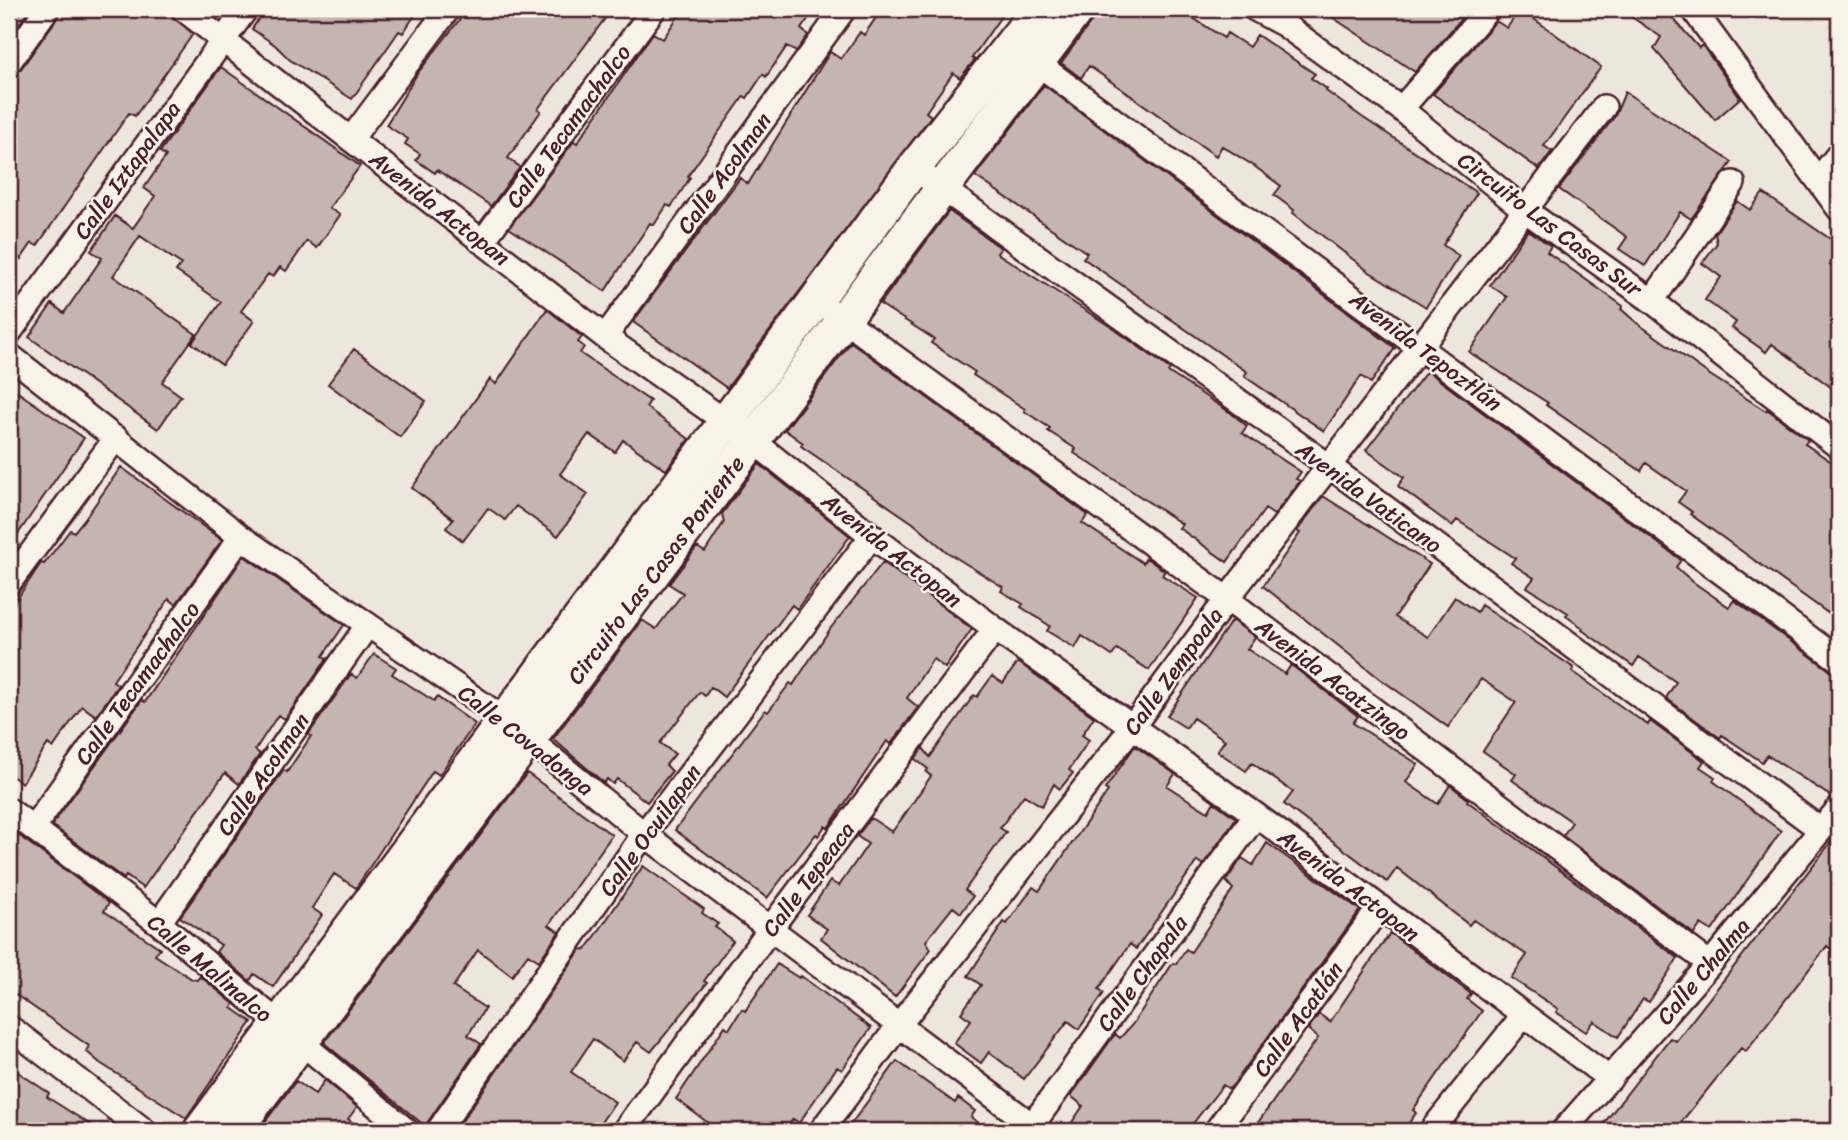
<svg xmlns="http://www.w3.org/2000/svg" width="1848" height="1140" viewBox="0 0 1848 1140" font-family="Sriracha,sans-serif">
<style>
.building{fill:#c4b5b0;stroke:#4a1f2b;stroke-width:2}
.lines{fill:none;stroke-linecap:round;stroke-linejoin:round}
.street-casing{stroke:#4a1f2b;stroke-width:28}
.secondary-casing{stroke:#4a1f2b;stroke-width:38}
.street{stroke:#f7f3e8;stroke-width:23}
.secondary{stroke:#f7f3e8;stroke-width:33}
.labels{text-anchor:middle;stroke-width:5;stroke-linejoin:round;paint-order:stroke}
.street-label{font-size:23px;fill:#4a1f2b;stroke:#f7f3e8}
</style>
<rect width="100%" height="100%" fill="#ece6dd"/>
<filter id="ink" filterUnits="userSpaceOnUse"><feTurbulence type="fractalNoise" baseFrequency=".0143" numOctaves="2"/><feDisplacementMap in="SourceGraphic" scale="14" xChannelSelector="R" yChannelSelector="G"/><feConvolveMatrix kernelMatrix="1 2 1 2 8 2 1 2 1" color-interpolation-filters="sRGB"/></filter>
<g filter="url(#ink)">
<path class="building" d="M9,9H30L9,38Z
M61,9H165L193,34L135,116L129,113L37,246L32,243L21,259L9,250V76L20,70L58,17Z
M265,9H419L403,33L399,31L352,99L290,60L275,45L252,29Z
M468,9H612L538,109L541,111L508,158L520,167L491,206L437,170L435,173L416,160L420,154L405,144L408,139L386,125L417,74Z
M683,9H815L801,29L808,35L796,52L787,46L766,77L763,74L747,98L744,96L688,176L690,178L671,207L667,205L654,225L650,223L605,291L509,228L574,141L577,143L653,33L663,39Z
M882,9H1006L972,58L975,60L960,78L953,73L926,112L931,116L727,388L633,322L740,178L748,184L830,52L841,59L860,32L864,35Z
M1097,9H1179L1224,38L1227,33L1249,47L1257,35L1315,74L1311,78L1327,89L1326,91L1362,117L1477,193L1443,245L1459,256L1426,307L1368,271L1293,213L1294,210L1274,195L1281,186L1254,166L1222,146L1216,156L1089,66L1081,78L1061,63L1092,21Z
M1320,9H1446L1461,19L1415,72Z
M1520,9L1601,67L1544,146L1552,151L1539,169L1433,94L1496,21L1507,28Z
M1620,9H1665L1699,48L1702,45L1740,98L1715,120L1654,49L1661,37Z
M221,67L360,166L329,208L340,215L317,248L307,241L286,271L280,267L273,277L268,274L241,311L254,321L222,365L192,343L221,302L176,271L181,264L140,236L113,276L196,334L162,382L181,396L158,429L29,337L52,304L64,313L102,258L91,251L115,216L133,228L155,196L144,188L166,156L160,152Z
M1044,85L1395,348L1371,383L1361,376L1324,431L1244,376L1247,372L1083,258L1087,253L975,176Z
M1625,92L1732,162L1691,219L1680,212L1645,266L1619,249L1627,237L1559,189L1615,116Z
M1763,193L1839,245V252L1830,265L1839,272V393L1772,344L1766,352L1732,328L1736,322L1705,300L1721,277L1702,263L1717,243L1715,234L1737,201L1750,210Z
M949,211L1001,248L997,253L1111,327L1170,369L1168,372L1231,413L1247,426L1242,433L1301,472L1296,479L1300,481L1274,515L1265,509L1227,562L1179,528L1182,524L1074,453L1076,449L1048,431L1050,428L1024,411L1025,409L973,375L975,372L931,343L934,339L880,304Z
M1528,230L1551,246L1547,252L1623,306L1621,309L1637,323L1710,375L1766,411L1767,409L1808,440L1805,444L1839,467V621L1690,514L1692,512L1678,502L1686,491L1646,463L1641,471L1546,405L1548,403L1469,352L1507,297L1490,285Z
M547,309L582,337L578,342L584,347L580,353L650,401L646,407L689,439L666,470L623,440L615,452L589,434L560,474L588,494L558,536L516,506L505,520L488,508L463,541L446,528L453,519L412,488L490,379L496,384Z
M851,342L1088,515L1082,523L1143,563L1146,558L1165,571L1162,575L1198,598L1149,670L1117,649L1112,656L1082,636L1075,648L1047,631L1050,626L1021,607L1023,604L1001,591L1003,587L947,552L913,523L801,446L803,443L785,430Z
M354,349L426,401L400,437L328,384Z
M1427,371L1681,560L1676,567L1693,582L1729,607L1734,600L1831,671L1839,674V794L1832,797L1767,755L1762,762L1722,735L1720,738L1666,698L1676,682L1639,657L1633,666L1582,630L1583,628L1566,616L1568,613L1527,587L1534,578L1511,563L1515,558L1457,520L1452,526L1398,486L1404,477L1366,450Z
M9,386L84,438L9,547Z
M759,464L850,536L797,609L792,605L724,697L711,687L705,696L700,692L660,743L675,754L666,765L672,771L647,802L617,779L613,784L607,779L604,783L553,739L642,620L656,629L683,593L669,584L697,547L705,552L724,522L722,514Z
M121,467L222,540L176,604L169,599L113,681L118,685L96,716L82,706L53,748L48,744L22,783L9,774V611L41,563L44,564L70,530L74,532L87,516Z
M1323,496L1430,564L1395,617L1428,637L1455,597L1477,612L1481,605L1574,668L1572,671L1629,712L1648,725L1650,721L1704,761L1700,767L1715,777L1713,781L1781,831L1712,931L1701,924L1694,934L1563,836L1572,822L1512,780L1516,774L1483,751L1516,702L1481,679L1448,727L1379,678L1263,586L1300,533L1297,531Z
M244,556L344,625L323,656L327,659L285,719L278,715L255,750L260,754L239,784L225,773L143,888L126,876L124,879L52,825L142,700L145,702Z
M883,562L972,629L945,668L933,659L907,698L918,707L891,744L887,741L828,828L825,826L818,836L816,834L767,898L675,830L765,710L768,712L790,683L793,685L830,629Z
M1232,620L1255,637L1247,649L1285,674L1291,665L1358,716L1353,723L1418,764L1406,782L1438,804L1450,785L1468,799L1467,801L1678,958L1649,1002L1643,999L1618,1037L1594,1021L1586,1032L1556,1012L1558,1009L1511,978L1527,955L1473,920L1469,925L1397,868L1387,882L1284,804L1293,792L1252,763L1246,771L1217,751L1225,740L1193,718L1186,728L1167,716Z
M374,654L396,668L392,674L434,701L437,697L475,724L439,775L433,771L356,888L334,874L312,908L322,915L273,987L254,974L250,981L216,952L221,945L180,917L284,770L287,772L311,736L308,735L351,674L357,678Z
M1018,662L1094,717L1082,735L1089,740L1069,770L1073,773L1060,789L1054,784L1042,806L1024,795L1000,828L1006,832L965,890L973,896L961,913L953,907L926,941L931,949L895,997L821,938L827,929L807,915L830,881L839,886L868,844L857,836L871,818L892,832L905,814L931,776L926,772L928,769L915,759L923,748L930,757L974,695L977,697L992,676L1003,683Z
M1135,746L1175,774L1167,786L1208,812L1214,802L1236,818L1203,865L1197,861L1136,949L1130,944L1099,989L1104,993L1079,1029L1068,1021L1024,1079L989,1052L981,1063L954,1043L971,1020L961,1013L981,985L968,976L1004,922L1007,924L1033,887L1039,891L1108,791L1105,789Z
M527,773L612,835L549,925L559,932L539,961L528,954L512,976L478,950L453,987L485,1008L468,1035L481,1044L425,1126L324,1043Z
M9,828L109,903L104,911L160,948L155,955L192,979L197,980L200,976L234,1004L232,1008L252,1022L186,1118L100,1063L86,1051L89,1046L9,990Z
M1839,832V955L1827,946L1746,1051L1741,1048L1674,1131H1598L1670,1038L1676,1041Z
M1267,843L1360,910L1233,1085L1229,1089L1223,1085L1187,1131H1066L1083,1106L1071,1096L1115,1034L1120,1038L1132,1025L1173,963L1176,964L1186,949L1191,952L1233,889L1226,881L1242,858L1253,865Z
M643,866L704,909L702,913L718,924L715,927L733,941L704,981L707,983L651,1052L637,1042L623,1061L593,1039L571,1072L615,1102L595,1131H455L581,949L586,950Z
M1390,933L1471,994L1467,999L1482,1011L1413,1110L1416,1113L1403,1131H1252L1318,1038L1308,1029L1319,1014L1330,1022Z
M777,964L799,978L801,976L871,1028L842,1070L837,1067L799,1123L793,1119L786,1131H719L676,1099L725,1026L729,1029L742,1009L745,1011Z
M897,1061L955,1103L958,1098L975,1111L971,1117L989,1131H846Z
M9,1066L49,1093L47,1097L100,1131H9Z
M325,1080L357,1107L348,1119L365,1131H258L296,1081L315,1094Z"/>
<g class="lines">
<g class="street-casing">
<path id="street" d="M183,9L605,337L752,440L872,536L995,629L1256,815L1610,1079
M1255,9L1283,24L1401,109L1526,211L1652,301L1839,447
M1693,9L1839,209
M1025,54L1839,660
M9,62L47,9
M1401,109L1485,13
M351,139L448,9
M914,168L1329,466L1821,830
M1818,180L1839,154
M482,242L654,9
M1652,301L1733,183
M833,312L1227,599L1710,964
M9,333L246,9
M605,337L844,9
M9,355L241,537L504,719L644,834L1040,1131
M9,583L116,438
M9,810L159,923L407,1131
M33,828L241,537
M159,923L367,626
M9,1027L145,1131
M438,1131L644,834L872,536
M624,1131L770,929L995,629
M821,1131L899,1025L1133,726L1227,599L1604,107
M1028,1131L1256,815
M1216,1131L1380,907
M1431,1131L1523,1016
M1563,1131L1710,964L1839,808"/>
</g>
<g class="secondary-casing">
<g id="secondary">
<path d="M200,1131L914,168L1039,9"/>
<path id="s1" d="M234,1131L1077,9"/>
</g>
</g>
<use href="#street" class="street"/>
<use href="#secondary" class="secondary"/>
</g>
</g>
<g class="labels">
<g class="street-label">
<text transform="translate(568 126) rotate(-54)" y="8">Calle Tecamachalco</text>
<text transform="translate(127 170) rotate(-54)" y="8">Calle Iztapalapa</text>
<text transform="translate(724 173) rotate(-54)" y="8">Calle Acolman</text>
<text transform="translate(440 208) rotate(38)" y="8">Avenida Actopan</text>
<text transform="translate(1550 224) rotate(37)" y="8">Circuito Las Casas Sur</text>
<text transform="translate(1426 351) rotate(37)" y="8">Avenida Tepoztlán</text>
<text transform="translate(1369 497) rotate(36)" y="8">Avenida Vaticano</text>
<text transform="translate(892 550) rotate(38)" y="8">Avenida Actopan</text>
<text dy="8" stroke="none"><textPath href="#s1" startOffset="702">Circuito Las Casas Poniente</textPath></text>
<text transform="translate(1173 671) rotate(-54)" y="8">Calle Zempoala</text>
<text transform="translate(1333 679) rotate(37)" y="8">Avenida Acatzingo</text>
<text transform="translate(137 683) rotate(-54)" y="8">Calle Tecamachalco</text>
<text transform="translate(526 740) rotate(38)" y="8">Calle Covadonga</text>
<text transform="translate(263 774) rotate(-55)" y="8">Calle Acolman</text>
<text transform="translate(650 830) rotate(-54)" y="8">Calle Ocuilapan</text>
<text transform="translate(808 879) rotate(-53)" y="8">Calle Tepeaca</text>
<text transform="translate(1349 885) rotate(37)" y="8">Avenida Actopan</text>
<text transform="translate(210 968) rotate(40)" y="8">Calle Malinalco</text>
<text transform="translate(1703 971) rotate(-50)" y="8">Calle Chalma</text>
<text transform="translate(1142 973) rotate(-54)" y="8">Calle Chapala</text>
<text transform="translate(1298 1019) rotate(-54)" y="8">Calle Acatlán</text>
</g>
</g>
<rect width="1848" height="1140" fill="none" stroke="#f7f3e8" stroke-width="35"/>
<rect x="18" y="18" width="1813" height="1105" fill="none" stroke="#4a1f2b" stroke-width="2.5" filter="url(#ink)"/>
</svg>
